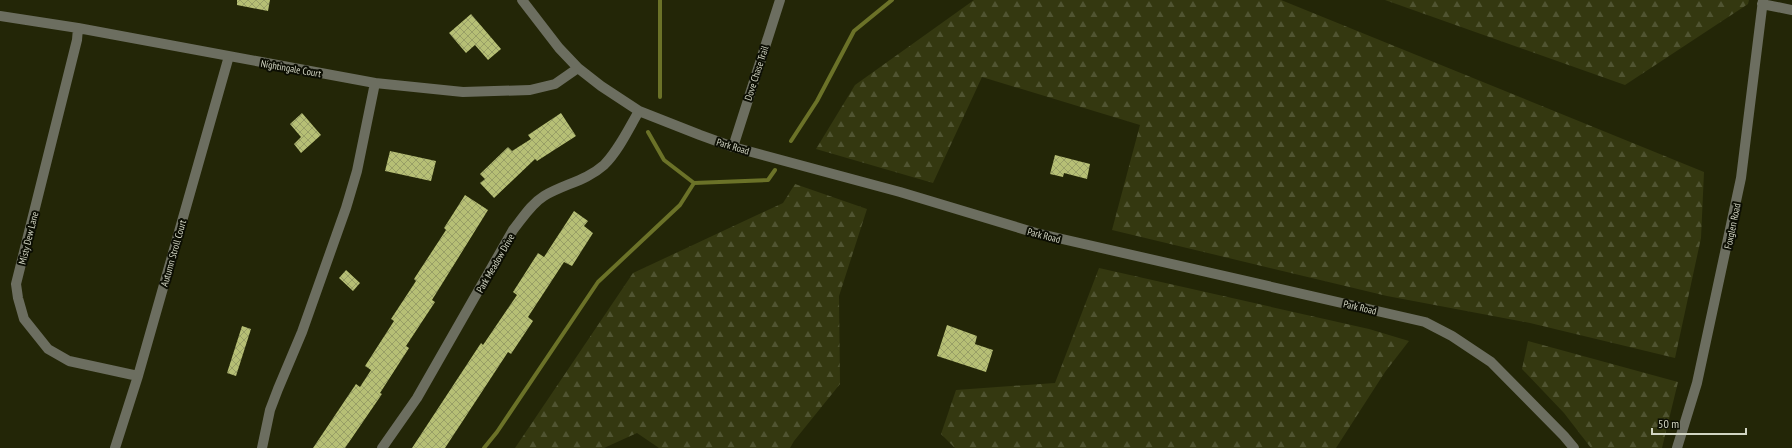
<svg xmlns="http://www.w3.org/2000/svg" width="1792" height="448" viewBox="0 0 1792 448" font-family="'PT Sans Narrow',sans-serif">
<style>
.forest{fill:url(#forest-firs)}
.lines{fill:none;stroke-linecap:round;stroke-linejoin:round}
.stream{stroke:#6b7228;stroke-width:4}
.building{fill:url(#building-cross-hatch)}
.minor{stroke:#6c6e60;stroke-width:10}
.labels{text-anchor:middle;stroke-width:4;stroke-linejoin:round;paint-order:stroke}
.street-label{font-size:10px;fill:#d2d5c3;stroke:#0c0e03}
</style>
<defs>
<pattern id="forest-firs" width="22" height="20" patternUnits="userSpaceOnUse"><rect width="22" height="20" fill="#343810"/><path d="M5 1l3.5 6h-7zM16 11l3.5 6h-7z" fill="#505431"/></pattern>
<pattern id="building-cross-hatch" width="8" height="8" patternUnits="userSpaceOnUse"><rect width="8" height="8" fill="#b6bf75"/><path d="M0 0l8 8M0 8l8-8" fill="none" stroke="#989f66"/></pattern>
</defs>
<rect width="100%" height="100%" fill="#232607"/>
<path class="forest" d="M974,0H1281L1704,172L1701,238L1675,358L1530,323L1387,296L1112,230L1140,125L982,77L933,183L816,149L855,85Z
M1385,0H1749L1748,4L1625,85Z
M795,184L867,209L839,296L840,384L794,441L790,448H659L637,433L604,448H515L633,273L783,203Z
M1099,268L1369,329L1409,341L1385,372L1336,448H955L941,434L956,390L1055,383Z
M1528,341L1678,382L1662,448H1591L1564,413L1522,369Z"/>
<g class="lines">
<path class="stream" d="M660,97V0
M648,132L664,160L694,183L768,180L775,170
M791,141L817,101L854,31L892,0
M484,448L497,432L598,282L680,205L694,183"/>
</g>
<path class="building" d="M237,0H270L268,11L237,5Z
M471,14L501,49L488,60L475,45L466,53L449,33Z
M302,113L321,135L301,153L294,144L301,137L290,124Z
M561,113L576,136L537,161L535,159L494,198L480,183L485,179L480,174L508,147L512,151L531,139L528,135Z
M390,151L436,161L431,181L385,171Z
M1055,155L1090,164L1087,179L1064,173L1063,177L1050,174Z
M465,195L488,210L432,300L435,302L406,346L409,348L380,393L382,394L345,448H313L356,384L360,387L371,370L365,366L394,321L391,319L416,281L414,279L446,230L444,228Z
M574,211L588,221L584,226L593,233L572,266L564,262L528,317L533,321L511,354L508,352L445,448H412L481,343L483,345L517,295L513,292L538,253L544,257Z
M346,270L360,283L353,291L339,278Z
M947,325L977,336L975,344L993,350L986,372L937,356Z
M242,326L251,329L236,376L227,373Z"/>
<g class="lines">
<path class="minor" d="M522,0L559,48L578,68L601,86L639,111L700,135L733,147L900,192L1036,233L1425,322L1452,336L1491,362L1564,436L1574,448
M1762,4L1792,10
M0,16L78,28L375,83L463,92L530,90L555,84L578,68
M78,28L77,40L16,284L18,298L24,319L48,349L69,361L138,376
M733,147L780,0
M115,448L138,376L229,56
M262,448L270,410L278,389L302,332L346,208L357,171L375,83
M382,448L417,398L513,230C522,219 531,204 544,196C564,184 586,181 604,165C619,150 629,128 639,111
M1677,448L1697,383L1741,178L1763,0"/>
</g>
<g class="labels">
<g class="street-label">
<text transform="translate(291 68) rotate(10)" y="4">Nightingale Court</text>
<text transform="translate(756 73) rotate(-72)" y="4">Dove Chase Trail</text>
<text transform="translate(733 146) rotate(17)" y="4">Park Road</text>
<text transform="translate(1732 226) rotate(-78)" y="4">Foxglen Road</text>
<text transform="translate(1044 235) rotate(14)" y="4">Park Road</text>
<text transform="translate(28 238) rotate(-76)" y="4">Misty Dew Lane</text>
<text transform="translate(173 253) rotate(-74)" y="4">Autumn Stroll Court</text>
<text transform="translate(495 263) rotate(-60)" y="4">Park Meadow Drive</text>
<text transform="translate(1360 307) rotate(13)" y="4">Park Road</text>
</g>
</g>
<path d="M1652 428v6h94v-6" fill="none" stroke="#d2d5c3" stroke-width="2"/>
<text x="1658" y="428" font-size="12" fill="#d2d5c3" stroke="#0c0e03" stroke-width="3" paint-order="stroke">50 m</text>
</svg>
